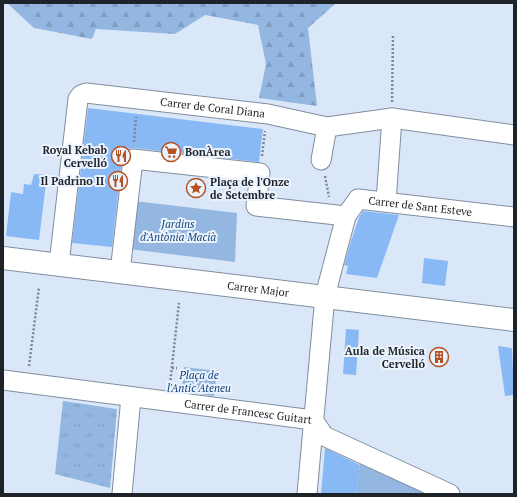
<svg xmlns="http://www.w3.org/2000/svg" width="517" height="497" viewBox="0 0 517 497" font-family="'PT Serif',serif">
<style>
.grass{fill:url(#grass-tufts)}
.forest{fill:url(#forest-firs)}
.green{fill:#94b7e1}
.building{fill:#88b9f4}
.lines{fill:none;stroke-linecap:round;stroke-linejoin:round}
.street-casing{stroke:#818e9e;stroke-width:21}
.secondary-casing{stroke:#818e9e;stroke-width:24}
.path{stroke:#7d8793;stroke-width:2.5;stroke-dasharray:2 2;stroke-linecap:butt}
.street{stroke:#fff;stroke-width:19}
.secondary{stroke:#fff;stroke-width:22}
.labels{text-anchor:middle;stroke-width:4;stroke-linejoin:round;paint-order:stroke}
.street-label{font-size:11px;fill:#1e2329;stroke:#ebf4fe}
.poi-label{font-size:11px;font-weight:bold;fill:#1e2329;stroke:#ebf4fe;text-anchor:end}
.park-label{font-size:11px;font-style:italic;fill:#114378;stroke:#ebf4fe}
</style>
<defs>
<pattern id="grass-tufts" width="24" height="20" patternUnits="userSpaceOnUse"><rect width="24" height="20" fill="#94b7e1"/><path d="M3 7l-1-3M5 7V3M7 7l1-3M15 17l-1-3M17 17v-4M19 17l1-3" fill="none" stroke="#7f9dc1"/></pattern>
<pattern id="forest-firs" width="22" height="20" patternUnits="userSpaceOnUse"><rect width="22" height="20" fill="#94b7e1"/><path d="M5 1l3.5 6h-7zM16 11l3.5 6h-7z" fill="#7f9dc1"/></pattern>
</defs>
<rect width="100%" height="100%" fill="#d9e7f9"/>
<path class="grass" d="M63,401L117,409L110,488L55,474Z"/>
<path class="forest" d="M7,3H336L308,28L317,106L259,98L266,64L258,25L205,15L175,34L96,29L92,39L34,28Z"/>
<path class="green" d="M134,201L237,213L235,262L129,249Z
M184,367L217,371L214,396L182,392Z
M373,461L438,494H356L360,464L369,468Z"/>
<path class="building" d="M88,108L263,129L259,162L134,148L125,149L122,158L112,247L72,243Z
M34,174L47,175L39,240L6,236L11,192L23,194L24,184L31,185Z
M363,211L399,215L377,278L346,274L348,266L344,265L351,241L359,217Z
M424,258L448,261L445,286L422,283Z
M346,329L359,330L356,375L343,374Z
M498,346L512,348L514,395L505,396Z
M325,448L360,465L356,494H321Z"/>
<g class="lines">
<g class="street-casing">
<g id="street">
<path d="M321,160L327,127"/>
<path d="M386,202L392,118"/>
<path id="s1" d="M59,264L78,99L81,95L86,93L268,114L327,127L392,118L514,135"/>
<path d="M120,272L133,159L260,173L256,206L346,216"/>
<path id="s2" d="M3,380L313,420L324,436L450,494"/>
<path d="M122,494L131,397"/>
<path id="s3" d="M307,494L325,296L346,216L358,199L514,217"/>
</g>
</g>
<g class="secondary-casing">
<g id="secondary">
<path id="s4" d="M3,258L514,320"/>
</g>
</g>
<path class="path" d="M392,102L393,34
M134,142L136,117
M262,156L265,131
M325,176L329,197
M29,366L39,287
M172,368H177
M170,384L179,303"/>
<use href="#street" class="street"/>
<use href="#secondary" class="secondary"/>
</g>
<defs>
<g id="supermarket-ring" transform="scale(1)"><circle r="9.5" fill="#ebf4fe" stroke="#b5511f" stroke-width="1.5"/><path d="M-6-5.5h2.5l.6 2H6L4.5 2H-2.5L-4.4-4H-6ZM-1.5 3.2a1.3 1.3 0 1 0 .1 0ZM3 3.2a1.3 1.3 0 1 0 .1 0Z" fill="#b5511f"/></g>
<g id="restaurant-ring" transform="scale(1)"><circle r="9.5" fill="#ebf4fe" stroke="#b5511f" stroke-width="1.5"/><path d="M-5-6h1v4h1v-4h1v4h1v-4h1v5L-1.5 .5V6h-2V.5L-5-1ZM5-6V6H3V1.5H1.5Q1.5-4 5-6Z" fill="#b5511f"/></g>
<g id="sight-ring" transform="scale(1)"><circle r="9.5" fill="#ebf4fe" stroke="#b5511f" stroke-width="1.5"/><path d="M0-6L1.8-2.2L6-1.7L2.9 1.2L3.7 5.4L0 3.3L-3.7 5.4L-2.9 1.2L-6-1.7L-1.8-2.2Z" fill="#b5511f"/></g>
<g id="building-ring" transform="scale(1)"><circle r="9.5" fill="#ebf4fe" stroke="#b5511f" stroke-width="1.5"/><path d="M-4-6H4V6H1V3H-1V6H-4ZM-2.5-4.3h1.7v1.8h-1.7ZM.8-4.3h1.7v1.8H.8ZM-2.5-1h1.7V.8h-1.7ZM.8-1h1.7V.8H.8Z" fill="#b5511f"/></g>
</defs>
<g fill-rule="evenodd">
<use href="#supermarket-ring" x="171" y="152"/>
<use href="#restaurant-ring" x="121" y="156"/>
<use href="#restaurant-ring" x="118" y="181"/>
<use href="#sight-ring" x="196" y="188"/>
<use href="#building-ring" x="439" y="357"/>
</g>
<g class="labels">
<g class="street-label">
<text dy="4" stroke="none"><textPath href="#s1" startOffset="304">Carrer de Coral Diana</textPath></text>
<text dy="4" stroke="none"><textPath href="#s3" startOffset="365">Carrer de Sant Esteve</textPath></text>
<text dy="4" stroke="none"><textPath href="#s4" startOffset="257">Carrer Major</textPath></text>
<text dy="4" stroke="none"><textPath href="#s2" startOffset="247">Carrer de Francesc Guitart</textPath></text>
</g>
<g class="poi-label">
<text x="107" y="154">Royal Kebab<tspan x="107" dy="13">Cervelló</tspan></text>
<text x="185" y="156" text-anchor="start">BonÀrea</text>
<text x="104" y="185">Il Padrino II</text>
<text x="210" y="186" text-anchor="start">Plaça de l'Onze<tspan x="210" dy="13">de Setembre</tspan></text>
<text x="425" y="355">Aula de Música<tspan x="425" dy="13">Cervelló</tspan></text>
</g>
<g class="park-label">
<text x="178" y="228">Jardins<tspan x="178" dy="13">d'Antònia Macià</tspan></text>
<text x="199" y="379">Plaça de<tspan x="199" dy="13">l'Antic Ateneu</tspan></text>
</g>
</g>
<rect width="517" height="497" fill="none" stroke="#1e2329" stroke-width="8"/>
</svg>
